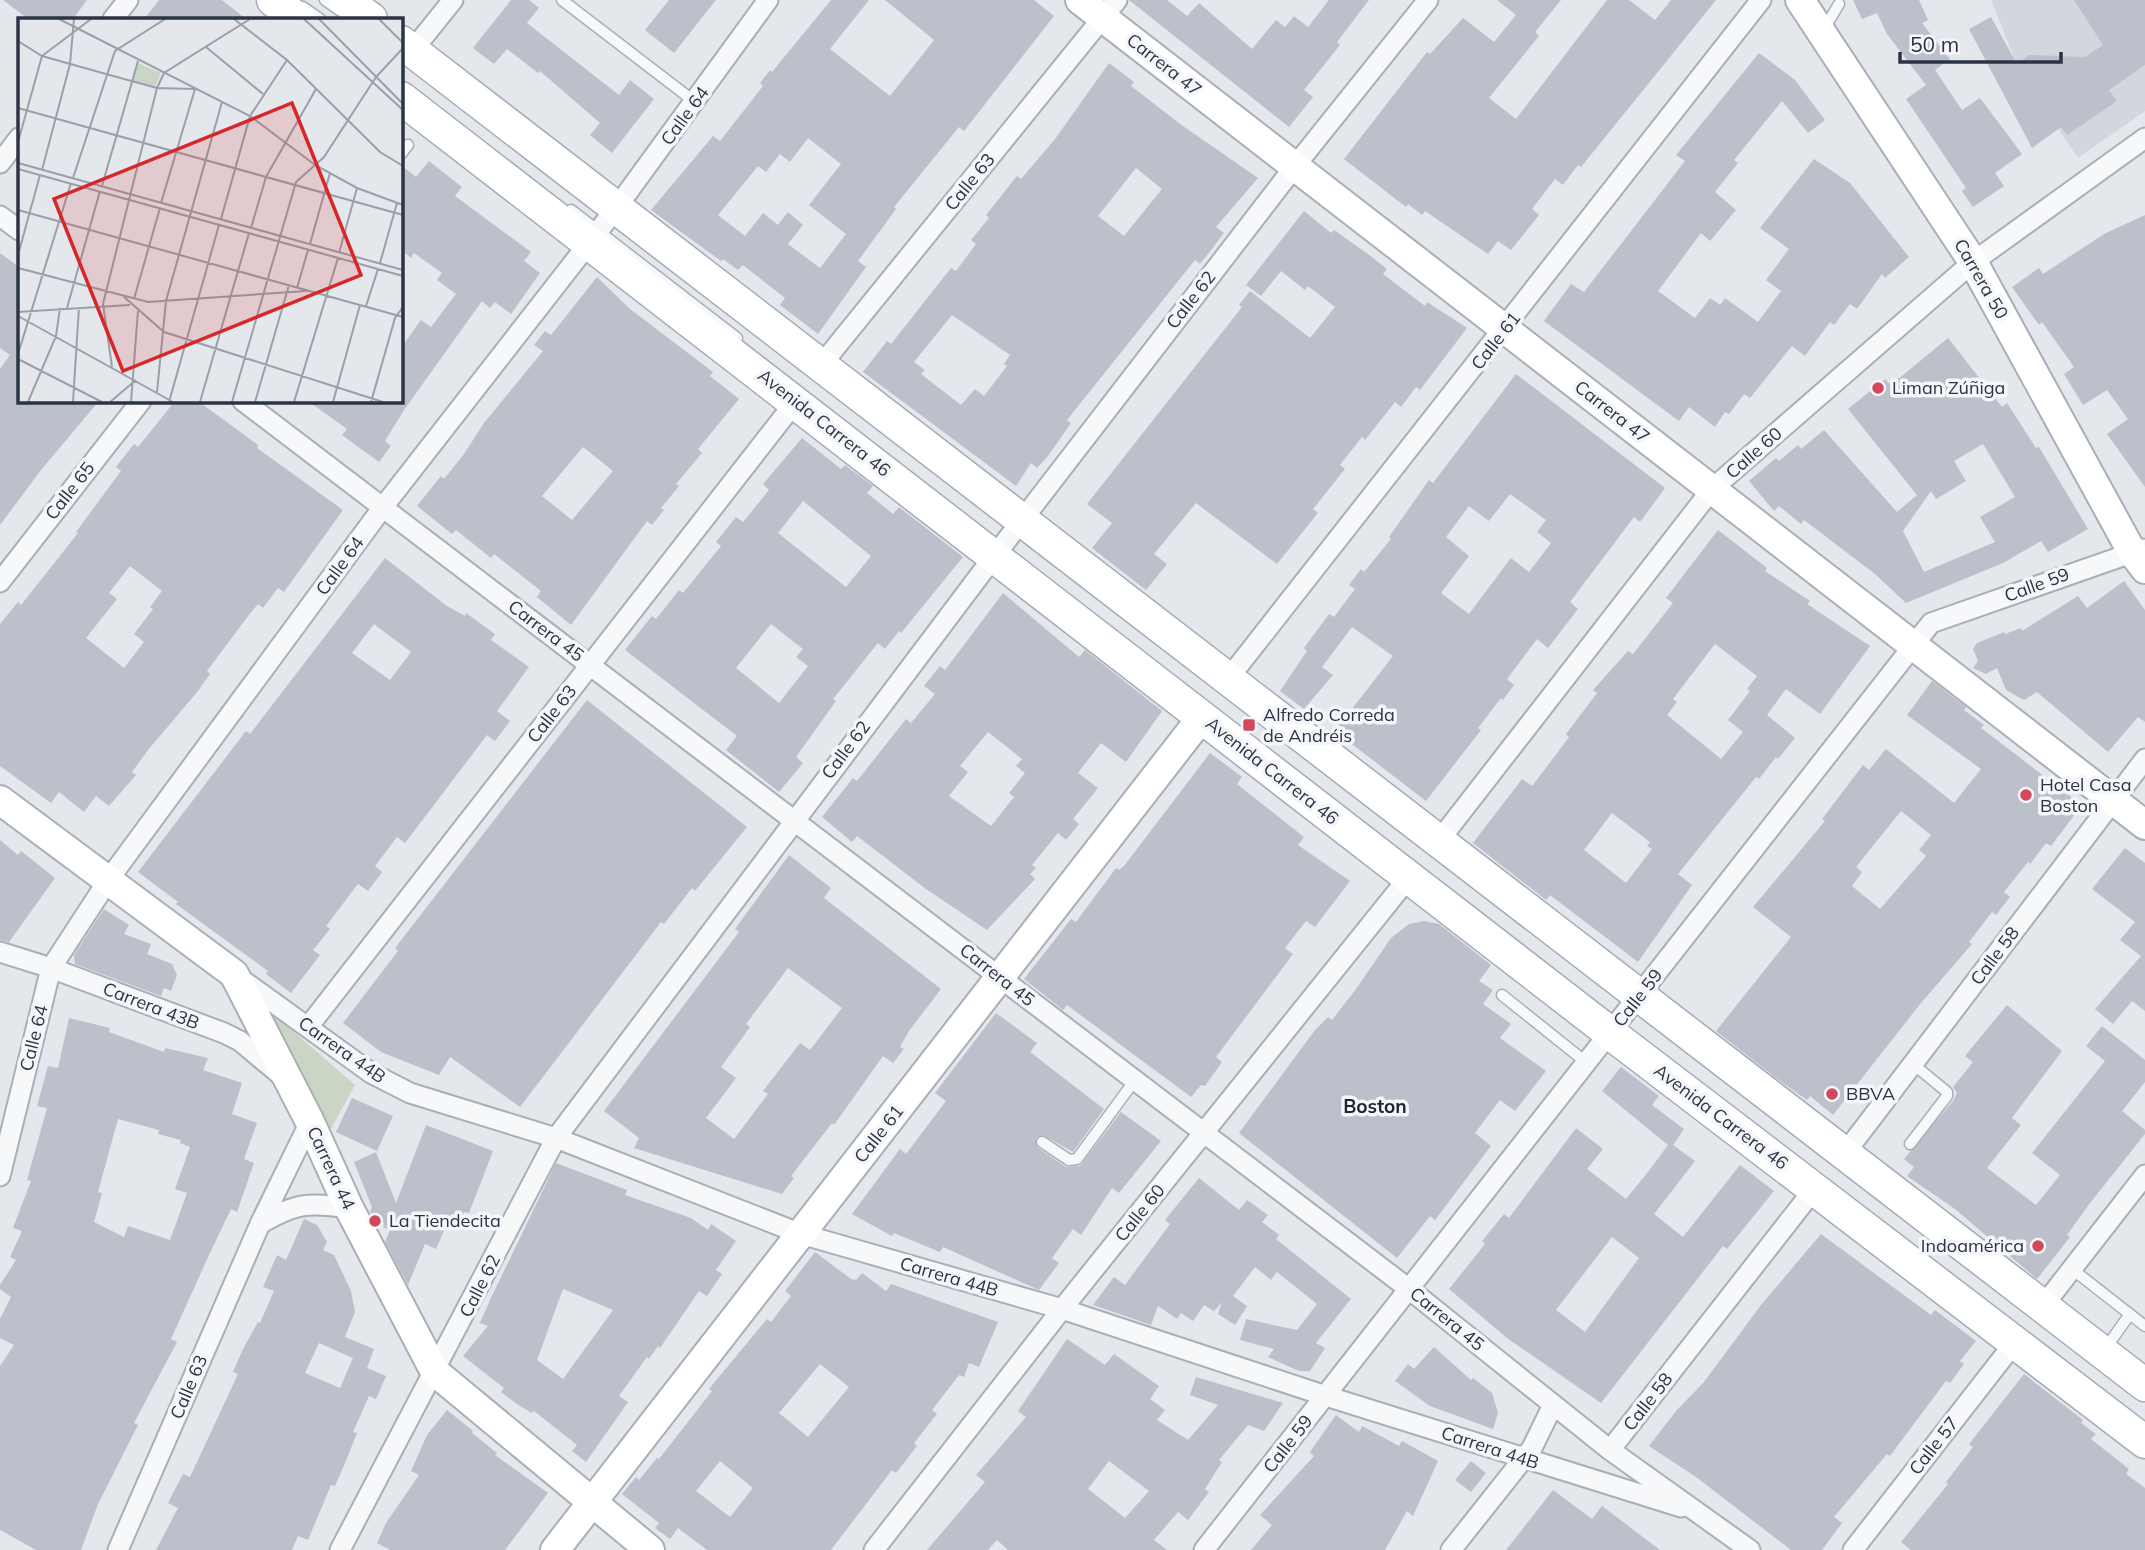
<svg xmlns="http://www.w3.org/2000/svg" width="2145" height="1550" viewBox="0 0 2145 1550" font-family="Mulish,sans-serif">
<style>
.built{fill:#d2d6de}
.green{fill:#c9d6c5}
.building{fill:#bbc0ca;fill-rule:evenodd}
.lines{fill:none;stroke-linecap:round;stroke-linejoin:round}
.lane-casing{stroke:#a9aeb7;stroke-width:13}
.street-casing{stroke:#a9aeb7;stroke-width:23}
.secondary-casing{stroke:#a9aeb7;stroke-width:32}
.primary-casing{stroke:#a3abb8;stroke-width:35}
.lane{stroke:#f7f8fa;stroke-width:10}
.street{stroke:#f7f8fa;stroke-width:19}
.secondary{stroke:#fff;stroke-width:28}
.primary{stroke:#fff;stroke-width:32}
.poi-dot{fill:#d1495b;stroke:#f4f6f9;stroke-width:2.5}
.labels{text-anchor:middle;stroke-width:7;stroke-linejoin:round;paint-order:stroke}
.street-label{font-size:18px;fill:#2b3445;stroke:#f4f6f9}
.poi-label{font-size:18px;fill:#2b3445;stroke:#f4f6f9;text-anchor:start}
.neighbourhood-label{font-size:19px;font-weight:bold;fill:#1d2536;stroke:#f4f6f9}
.inset-road{fill:none;stroke:#9a9fa9;stroke-width:2}
.view{fill:#d62828;fill-opacity:0.15;stroke:#d62828;stroke-width:3.5}
.inset-edge{fill:none;stroke:#2b3445;stroke-width:3.5}
</style>
<rect width="100%" height="100%" fill="#e4e7ec"/>
<path class="built" d="M1991,0H2121L2145,36V111L2078,158L2020,72Z"/>
<path class="green" d="M270,1011L355,1085L327,1136Z"/>
<path class="building" d="M3,0H87L73,19H28Z
M159,0H222L246,19H144Z
M511,0H529L539,8L527,23L619,95L630,80L654,99L612,153L590,135L600,123L540,71L538,73L507,49L494,64L473,48Z
M669,0H716L674,53L645,30Z
M831,0H869L830,49L890,96L934,40L885,0H1034L1054,16L964,131L959,127L894,207L896,209L858,261L866,267L818,334L780,305L785,298L743,265L738,270L723,259L721,261L651,210L713,136L720,141L763,86L760,83L770,70L772,72ZM808,138L841,164L809,205L846,234L820,268L788,244L803,225L788,212L778,225L763,213L745,236L718,215L758,166L766,172L780,154L790,162Z
M1129,0H1167L1187,16L1199,3L1252,49L1276,20L1285,27L1294,16L1308,27L1329,0H1369L1337,42L1340,45L1304,90L1313,97L1289,127Z
M1497,0H1561L1535,32L1539,36L1489,98L1516,119L1607,0H1629L1655,20L1671,0H1716L1581,167L1578,165L1563,185L1555,179L1532,209L1539,215L1511,250L1498,241L1488,254L1425,211L1422,215L1408,204L1406,207L1344,159L1427,52L1430,54L1463,18L1494,42L1516,15Z
M1853,0H1919L1928,20L1922,23L1950,59L1935,70L1962,110L1980,98L2022,154L1995,173L2004,186L1973,207L1962,191L1966,188L1906,99L1926,85L1887,34L1877,13L1862,19Z
M2074,0H2145V65L2109,90L2117,101L2067,135L2061,127L2032,148L1969,29L1991,17L2017,64L2029,55L2085,57L2103,45Z
M1759,53L1795,80L1825,120L1808,133L1782,101L1734,160L1738,163L1715,192L1736,210L1710,241L1701,233L1658,291L1695,318L1710,298L1720,305L1725,298L1758,322L1781,291L1766,280L1789,249L1760,228L1814,159L1850,183L1909,257L1885,278L1882,274L1857,309L1850,304L1834,325L1830,322L1805,356L1792,346L1750,398L1744,394L1729,414L1725,412L1715,427L1689,407L1679,421L1544,321L1571,284L1584,292L1685,161L1676,155Z
M1109,63L1134,82L1131,86L1183,126L1258,178L1216,227L1224,233L1208,254L1200,264L1195,260L1067,420L1071,423L1048,456L1037,468L1031,463L1016,486L863,372L887,341L891,344L951,268L956,271L976,244L971,240L989,218L986,215L1017,176L1021,179L1055,139ZM1136,168L1162,189L1124,236L1098,216ZM952,315L1010,355L1004,364L1007,366L984,396L975,389L961,405L921,374L925,370L914,362Z
M429,161L462,187L455,196L531,252L524,261L540,273L511,314L495,302L490,308L482,301L404,410L385,441L391,446L379,462L342,435L347,429L308,401H401V348L421,320L431,327L456,294L437,280L442,273L414,253L411,258L401,250V165L416,177Z
M1304,211L1331,233L1334,230L1368,254L1387,269L1383,274L1425,306L1427,302L1467,328L1420,390L1416,387L1401,407L1395,402L1365,440L1362,437L1340,465L1345,469L1313,509L1318,513L1277,564L1196,503L1154,554L1167,564L1146,590L1092,548L1112,523L1087,504L1242,307L1239,305L1250,291L1310,338L1335,307L1308,286L1305,290L1281,271L1261,296L1246,285Z
M2145,215V487L2107,434L2128,419L2107,390L2083,405L2064,374L2074,367L2042,322L2039,325L2012,287L2039,268L2043,274L2104,234Z
M0,253L19,267V401H99L41,470L0,525V369L10,355L0,348Z
M597,277L630,309L713,372L710,376L739,399L698,449L702,453L676,484L679,486L661,508L664,510L652,525L647,521L571,625L537,597L541,591L494,554L491,558L456,530L452,534L417,506L441,476L444,479L464,454L484,423L543,351L534,345L545,331L551,335ZM583,447L613,471L572,520L542,496Z
M1948,338L2002,407L2007,403L2036,448L2039,447L2088,529L2048,552L2041,541L2003,563L1906,603L1875,574L1804,520L1801,524L1779,506L1774,511L1749,481L1776,458L1779,461L1798,445L1801,449L1824,430L1897,512L1917,495L1848,409L1885,379L1891,385ZM1983,444L2015,497L1980,517L1995,542L1924,572L1903,531L1931,491L1936,499L1966,481L1954,461Z
M1516,374L1665,488L1640,522L1634,517L1570,602L1578,609L1548,648L1537,639L1507,679L1514,685L1503,700L1501,698L1478,728L1481,730L1426,801L1335,731L1393,656L1352,627L1322,667L1333,675L1304,709L1280,691L1307,651L1304,648L1329,614L1334,617L1355,589L1349,585L1361,569L1364,572L1391,539L1389,537L1429,480L1433,483ZM1510,494L1546,520L1537,532L1551,543L1529,572L1511,558L1469,614L1441,593L1469,556L1446,537L1469,506L1489,521Z
M175,401H198L258,445L257,448L343,510L284,592L278,588L263,608L258,604L248,616L207,671L210,674L198,691L148,750L132,772L136,775L109,806L96,796L84,812L59,792L51,803L0,766V624L18,602L21,605L78,533L76,532L121,471L116,467L134,444L138,447ZM130,566L162,591L150,607L153,609L134,634L144,642L124,668L86,638L117,599L109,593Z
M802,438L841,469L845,465L873,486L867,493L893,514L899,507L963,557L901,633L899,631L885,649L878,643L833,699L836,701L796,757L803,763L779,792L726,750L737,736L625,650L652,616L656,619L679,590L683,593L721,546L716,542L736,517L743,522L769,490L763,484ZM803,501L871,556L846,587L778,533ZM771,624L803,649L796,657L808,666L779,703L736,668Z
M1718,530L1767,568L1765,571L1810,601L1807,604L1870,646L1820,714L1786,689L1767,715L1795,738L1778,759L1776,757L1759,779L1756,777L1678,874L1692,885L1638,962L1550,895L1546,900L1473,843L1522,779L1532,786L1555,756L1569,737L1566,734L1597,693L1593,690L1628,651L1633,654L1673,603L1666,598ZM1715,644L1757,676L1747,689L1750,691L1728,720L1743,732L1721,759L1667,715L1677,702L1673,699ZM1612,813L1650,842L1647,846L1652,849L1626,883L1584,850Z
M385,558L447,606L465,616L466,613L495,634L491,640L529,667L497,711L510,721L495,741L487,735L405,843L397,837L375,866L382,872L368,891L358,884L326,926L330,929L313,950L320,955L291,993L266,974L268,971L176,904L178,902L138,872L246,731L250,734ZM374,624L411,652L390,680L352,653Z
M2124,581L2145,610V722L2138,717L2108,752L2037,692L2024,700L2006,690L1997,668L1986,674L1973,668L1978,661L1973,649L1977,643L2004,632L2005,634L2021,628L2022,631L2078,596L2087,608Z
M1003,593L1079,657L1085,650L1162,711L1126,762L1101,743L1078,773L1098,788L1073,819L1079,824L1066,840L1058,833L1032,865L1036,868L1030,874L1035,879L987,930L926,889L857,836L852,842L822,817L853,778L857,781L906,719L911,723L935,694L924,686L940,666L945,670ZM988,732L1022,759L1016,766L1025,773L1009,793L1014,797L991,826L949,796L968,772L960,766Z
M1932,681L1966,707L1964,710L1984,725L1981,728L2082,805L2051,846L2046,843L2030,864L2028,862L2004,892L2010,897L1996,915L1992,912L1969,942L1972,944L1921,1003L1833,1115L1810,1096L1807,1100L1776,1078L1716,1031L1791,937L1753,907L1825,821L1822,819L1863,765L1869,770L1886,749L1954,803L1981,769L1907,715ZM1901,811L1931,835L1919,850L1926,856L1880,909L1852,886L1862,872L1856,867Z
M587,700L747,827L695,891L692,888L664,924L661,922L520,1107L450,1057L439,1075L381,1052L343,1023L398,951L395,948Z
M1210,753L1242,777L1237,784L1304,837L1298,845L1350,881L1315,927L1306,921L1285,948L1293,954L1216,1057L1222,1062L1205,1086L1201,1085L1191,1097L1067,1005L1063,1010L1024,979L1071,919L1076,922L1116,868L1119,870L1124,866Z
M0,840L18,855L21,851L55,878L9,942L0,940Z
M2125,848L2145,863V1011L2132,1001L2113,1024L2095,1009L2141,956L2120,940L2135,922L2092,889Z
M789,855L831,888L824,898L941,989L909,1031L900,1047L904,1049L893,1063L883,1056L834,1125L832,1123L791,1176L794,1178L782,1194L634,1148L639,1138L604,1111L739,932L735,929ZM788,968L842,1008L810,1050L800,1043L763,1091L768,1094L734,1139L706,1118L736,1078L721,1067L750,1027L746,1024Z
M104,909L129,925L124,934L151,944L147,954L172,964L177,975L171,991L164,988L161,996L75,964L74,955Z
M1424,921L1439,924L1491,965L1479,981L1493,990L1483,1004L1511,1024L1500,1038L1546,1071L1515,1111L1500,1100L1475,1133L1491,1146L1435,1220L1430,1216L1397,1258L1239,1133L1315,1030L1328,1017L1332,1020L1356,989L1391,938L1409,924Z
M2007,1005L2062,1051L2012,1118L2021,1125L1987,1168L2036,1205L2060,1175L2032,1153L2105,1061L2086,1046L2102,1026L2145,1060V1082L2122,1111L2145,1130V1134L2090,1203L2067,1235L2070,1237L2037,1279L1955,1209L1907,1176L1914,1167L1904,1159L1953,1101L1957,1093L1953,1087L1973,1062L1965,1056Z
M996,1013L1037,1043L1030,1052L1104,1109L1073,1152L1043,1135L1036,1138L1038,1148L1066,1167L1080,1166L1121,1112L1161,1141L1119,1193L1112,1188L1081,1235L1073,1229L1052,1258L1059,1263L1039,1290L943,1247L940,1252L894,1233L892,1236L852,1214L900,1149L906,1154L946,1101L935,1093Z
M69,1018L110,1028L109,1032L164,1052L165,1048L208,1058L203,1070L242,1083L232,1114L257,1123L244,1159L254,1163L237,1212L231,1209L209,1255L171,1339L177,1342L134,1423L138,1425L98,1504L81,1550H36L0,1530V1366L14,1345L0,1338V1319L11,1297L0,1289V1285L16,1260L10,1257L22,1231L13,1228L31,1181L27,1180L47,1108L37,1106L48,1066L58,1068ZM118,1119L159,1130L158,1134L181,1140L180,1143L190,1147L175,1189L187,1193L170,1240L128,1226L124,1237L94,1222L102,1193L98,1192Z
M1621,1067L1659,1096L1652,1105L1684,1129L1673,1145L1695,1161L1654,1214L1683,1237L1740,1165L1774,1191L1727,1249L1723,1246L1601,1403L1507,1338L1449,1289L1485,1244L1482,1241L1504,1214L1509,1218L1576,1128L1603,1149L1587,1169L1626,1199L1648,1172L1668,1145L1602,1091ZM1612,1237L1639,1258L1585,1332L1556,1310Z
M352,1098L393,1116L377,1151L336,1132Z
M426,1125L493,1151L469,1213L464,1212L462,1218L451,1214L436,1249L425,1244L408,1285L385,1242L390,1230L383,1227L384,1223L370,1212L372,1207L354,1162L376,1152L396,1203Z
M556,1163L627,1190L625,1195L691,1218L708,1230L711,1224L736,1241L716,1270L722,1274L707,1296L699,1291L660,1348L658,1346L649,1359L647,1357L619,1396L628,1402L586,1462L572,1451L577,1445L534,1411L532,1413L518,1405L501,1392L504,1388L463,1356L488,1326L480,1323L490,1300ZM563,1289L613,1310L563,1379L537,1360Z
M1199,1178L1239,1210L1247,1200L1268,1215L1262,1222L1279,1235L1276,1239L1351,1299L1316,1343L1325,1348L1310,1371H1299L1268,1357L1274,1349L1240,1340L1246,1319L1297,1330L1317,1304L1277,1272L1271,1280L1255,1267L1233,1296L1247,1306L1235,1325L1218,1314L1222,1302L1214,1311L1204,1305L1193,1321L1181,1313L1177,1319L1158,1306L1151,1325L1093,1305L1114,1277L1125,1285L1170,1224L1165,1220Z
M304,1219L317,1225L327,1242L323,1250L334,1255L351,1291L355,1312L345,1337L374,1349L367,1368L386,1376L376,1399L369,1396L353,1432L357,1433L345,1463L335,1486L331,1485L308,1540L298,1536L292,1550H156L178,1508L168,1503L183,1474L190,1477L238,1374L233,1372L243,1349L258,1322L260,1323L274,1291L263,1287L277,1255L286,1260ZM319,1343L353,1358L340,1388L305,1373Z
M1821,1234L1931,1315L1935,1310L1976,1341L1960,1361L1964,1364L1950,1383L1946,1381L1890,1456L1887,1454L1834,1517L1842,1523L1822,1550H1791L1696,1477L1649,1446L1676,1411L1704,1382L1761,1305Z
M815,1252L851,1279L856,1280L862,1273L886,1291L891,1284L998,1322L979,1367L969,1363L964,1377L959,1375L932,1410L937,1414L914,1443L917,1446L896,1473L892,1470L831,1550H707L678,1528L670,1539L655,1528L659,1523L622,1494L636,1477L639,1480L657,1458L659,1459L712,1391L709,1389L767,1319L771,1322L791,1296L785,1291ZM820,1364L849,1387L808,1437L779,1413ZM720,1461L753,1488L730,1517L696,1491Z
M1067,1339L1105,1365L1114,1354L1159,1386L1150,1399L1165,1410L1157,1420L1188,1440L1218,1405L1190,1395L1196,1377L1283,1403L1264,1431L1248,1425L1219,1460L1222,1462L1205,1489L1209,1492L1188,1520L1178,1512L1154,1540L1167,1550H1008L997,1540L988,1550H927L985,1482L976,1475L1026,1417L1018,1411ZM1109,1461L1149,1491L1125,1518L1088,1489Z
M1434,1347L1471,1380L1473,1378L1492,1393L1498,1413L1493,1429L1430,1406L1395,1381L1408,1364L1414,1369Z
M2024,1374L2083,1420L2081,1423L2096,1434L2091,1439L2129,1469L2126,1474L2145,1488V1550H1911L1901,1542L1948,1484L1946,1482L1973,1447L1969,1444Z
M447,1410L473,1431L472,1433L497,1453L495,1455L548,1493L505,1550H390L377,1543L386,1523L419,1475L411,1471L427,1435Z
M1336,1415L1359,1432L1362,1426L1399,1446L1402,1441L1438,1461L1413,1516L1407,1511L1385,1550H1251L1272,1525L1260,1515L1314,1456L1310,1452Z
M1471,1461L1486,1473L1471,1492L1455,1480Z
M1553,1490L1592,1519L1602,1506L1660,1550H1506Z"/>
<g class="lines">
<g class="lane-casing">
<path id="lane" d="M325,0L339,10
M562,0L695,102
M303,7L320,19
M1824,29L1839,4
M401,154L408,145
M571,210L737,338
M1502,995L1587,1063
M1042,1142L1069,1160L1077,1159L1135,1080
M1910,1144L1947,1096V1092L1913,1064
M2072,1269L2145,1326
M2105,1349L2130,1314"/>
</g>
<g class="street-casing">
<path id="street" d="M113,19L128,0
M412,51L453,0
M0,163L19,138
M0,216L19,230
M822,364L1117,0
M243,401L1409,1289L1610,1450L1750,1550
M0,582L141,401
M1228,679L1761,0
M1438,842L1712,489L1973,262L2145,138
M0,952L51,968L224,1033L240,1041L283,1077
M238,977L371,1073L410,1093L556,1138L801,1234L1062,1309L1326,1396L1681,1507
M308,1027L796,401
M1845,1153L2145,759
M0,1176L51,968L109,879L383,507L617,207L768,0
M260,1224C295,1203 309,1202 349,1208
M2043,1306L2145,1175
M1610,1450L1815,1188
M118,1550L260,1224L310,1122
M340,1550L556,1138L989,563L1295,166L1428,0
M874,1550L1062,1309L1409,877
M1204,1550L1931,623L2143,549
M1451,1550L1532,1448L1553,1405
M1853,1550L2015,1342"/>
</g>
<g class="secondary-casing">
<path id="secondary" d="M1080,0L2145,825
M1800,0L1973,262L2132,552L2145,569
M0,800L234,974L310,1122L349,1208L435,1372L650,1550
M555,1550L1202,717"/>
</g>
<g class="primary-casing">
<path id="primary" d="M273,0L298,19
M345,0L371,19
M401,42C985,486 1563,938 2145,1385
M401,98L1623,1043L2145,1442"/>
</g>
<use href="#lane" class="lane"/>
<use href="#street" class="street"/>
<use href="#secondary" class="secondary"/>
<use href="#primary" class="primary"/>
</g>
<g class="poi-dot">
<circle cx="1878" cy="388" r="7"/>
<rect x="1242" y="718" width="14" height="14" rx="3.5"/>
<circle cx="2026" cy="795" r="7"/>
<circle cx="1832" cy="1094" r="7"/>
<circle cx="375" cy="1221" r="7"/>
<circle cx="2038" cy="1246" r="7"/>
</g>
<g class="labels">
<g class="street-label">
<text transform="translate(1164 65) rotate(38)" y="6">Carrera 47</text>
<text transform="translate(685 116) rotate(-54)" y="6">Calle 64</text>
<text transform="translate(970 182) rotate(-51)" y="6">Calle 63</text>
<text transform="translate(1981 279) rotate(60)" y="6">Carrera 50</text>
<text transform="translate(1191 300) rotate(-52)" y="6">Calle 62</text>
<text transform="translate(1496 341) rotate(-52)" y="6">Calle 61</text>
<text transform="translate(1612 412) rotate(38)" y="6">Carrera 47</text>
<text transform="translate(824 423) rotate(38)" y="6">Avenida Carrera 46</text>
<text transform="translate(1754 453) rotate(-41)" y="6">Calle 60</text>
<text transform="translate(70 491) rotate(-52)" y="6">Calle 65</text>
<text transform="translate(340 566) rotate(-54)" y="6">Calle 64</text>
<text transform="translate(2037 585) rotate(-20)" y="6">Calle 59</text>
<text transform="translate(546 631) rotate(37)" y="6">Carrera 45</text>
<text transform="translate(552 714) rotate(-52)" y="6">Calle 63</text>
<text transform="translate(846 750) rotate(-53)" y="6">Calle 62</text>
<text transform="translate(1272 771) rotate(38)" y="6">Avenida Carrera 46</text>
<text transform="translate(1995 956) rotate(-53)" y="6">Calle 58</text>
<text transform="translate(997 975) rotate(38)" y="6">Carrera 45</text>
<text transform="translate(1638 998) rotate(-52)" y="6">Calle 59</text>
<text transform="translate(151 1006) rotate(21)" y="6">Carrera 43B</text>
<text transform="translate(34 1038) rotate(-76)" y="6">Calle 64</text>
<text transform="translate(342 1050) rotate(35)" y="6">Carrera 44B</text>
<text transform="translate(1721 1117) rotate(37)" y="6">Avenida Carrera 46</text>
<text transform="translate(879 1134) rotate(-52)" y="6">Calle 61</text>
<text transform="translate(331 1168) rotate(65)" y="6">Carrera 44</text>
<text transform="translate(1140 1213) rotate(-51)" y="6">Calle 60</text>
<text transform="translate(949 1277) rotate(16)" y="6">Carrera 44B</text>
<text transform="translate(480 1286) rotate(-63)" y="6">Calle 62</text>
<text transform="translate(1447 1319) rotate(39)" y="6">Carrera 45</text>
<text transform="translate(189 1387) rotate(-67)" y="6">Calle 63</text>
<text transform="translate(1648 1402) rotate(-52)" y="6">Calle 58</text>
<text transform="translate(1288 1444) rotate(-52)" y="6">Calle 59</text>
<text transform="translate(1934 1446) rotate(-52)" y="6">Calle 57</text>
<text transform="translate(1490 1448) rotate(18)" y="6">Carrera 44B</text>
</g>
<g class="poi-label">
<text x="1892" y="394">Liman Zúñiga</text>
<text x="1263" y="721">Alfredo Correda<tspan x="1263" dy="21">de Andréis</tspan></text>
<text x="2040" y="791">Hotel Casa<tspan x="2040" dy="21">Boston</tspan></text>
<text x="1846" y="1100">BBVA</text>
<text x="389" y="1227">La Tiendecita</text>
<text x="2024" y="1252" text-anchor="end">Indoamérica</text>
</g>
<g class="neighbourhood-label">
<text x="1375" y="1113">Boston</text>
</g>
</g>
<g transform="translate(18 18)">
<rect width="385" height="385" fill="#e4e7ec"/>
<path d="M120,45L143,55L137,69L114,64Z" fill="#c9d6c5"/>
<path class="inset-road" d="M41,1L232,98L297,147L339,170L385,187M216,1L269,42L362,134L385,148M286,1L385,92M301,1L385,86M361,1L385,25M0,23L24,38L88,56L139,70L176,71M188,29L245,76M0,90L385,197M0,124L24,38L73,1M0,145L385,252M0,151L385,258M24,152L52,46L56,1M55,160L97,33L147,1M84,168L120,43M143,185L177,71M0,192L385,299M203,201L232,98L269,42M233,210L248,159L298,71M292,226L312,155M321,235L339,170M0,237L22,157M362,245L379,185M0,250L130,284L288,273M279,270L290,232M106,279L146,314L365,384M116,281L142,190M348,288L360,251M49,290L82,173M0,294L112,287M0,298L155,384M0,336L53,165M0,341L84,384M94,349L85,286L139,70L146,55L232,1M139,374L148,283L204,84M10,384L38,318L42,290M55,384L61,289M92,384L118,362M113,384L120,293M151,384L201,207M182,384L231,215M214,384L278,164L306,139L358,59L385,30M237,384L271,267M276,384L320,240M315,384L342,287M353,384L377,300L385,289"/>
<path class="view" d="M274,85L343,257L105,353L36,181Z"/>
<rect width="385" height="385" class="inset-edge"/>
</g>
<path d="M1900 52v10h161v-10" fill="none" stroke="#2b3445" stroke-width="3.5"/>
<text x="1910" y="52" font-size="21" fill="#2b3445" stroke="#f4f6f9" stroke-width="5" paint-order="stroke">50 m</text>
</svg>
